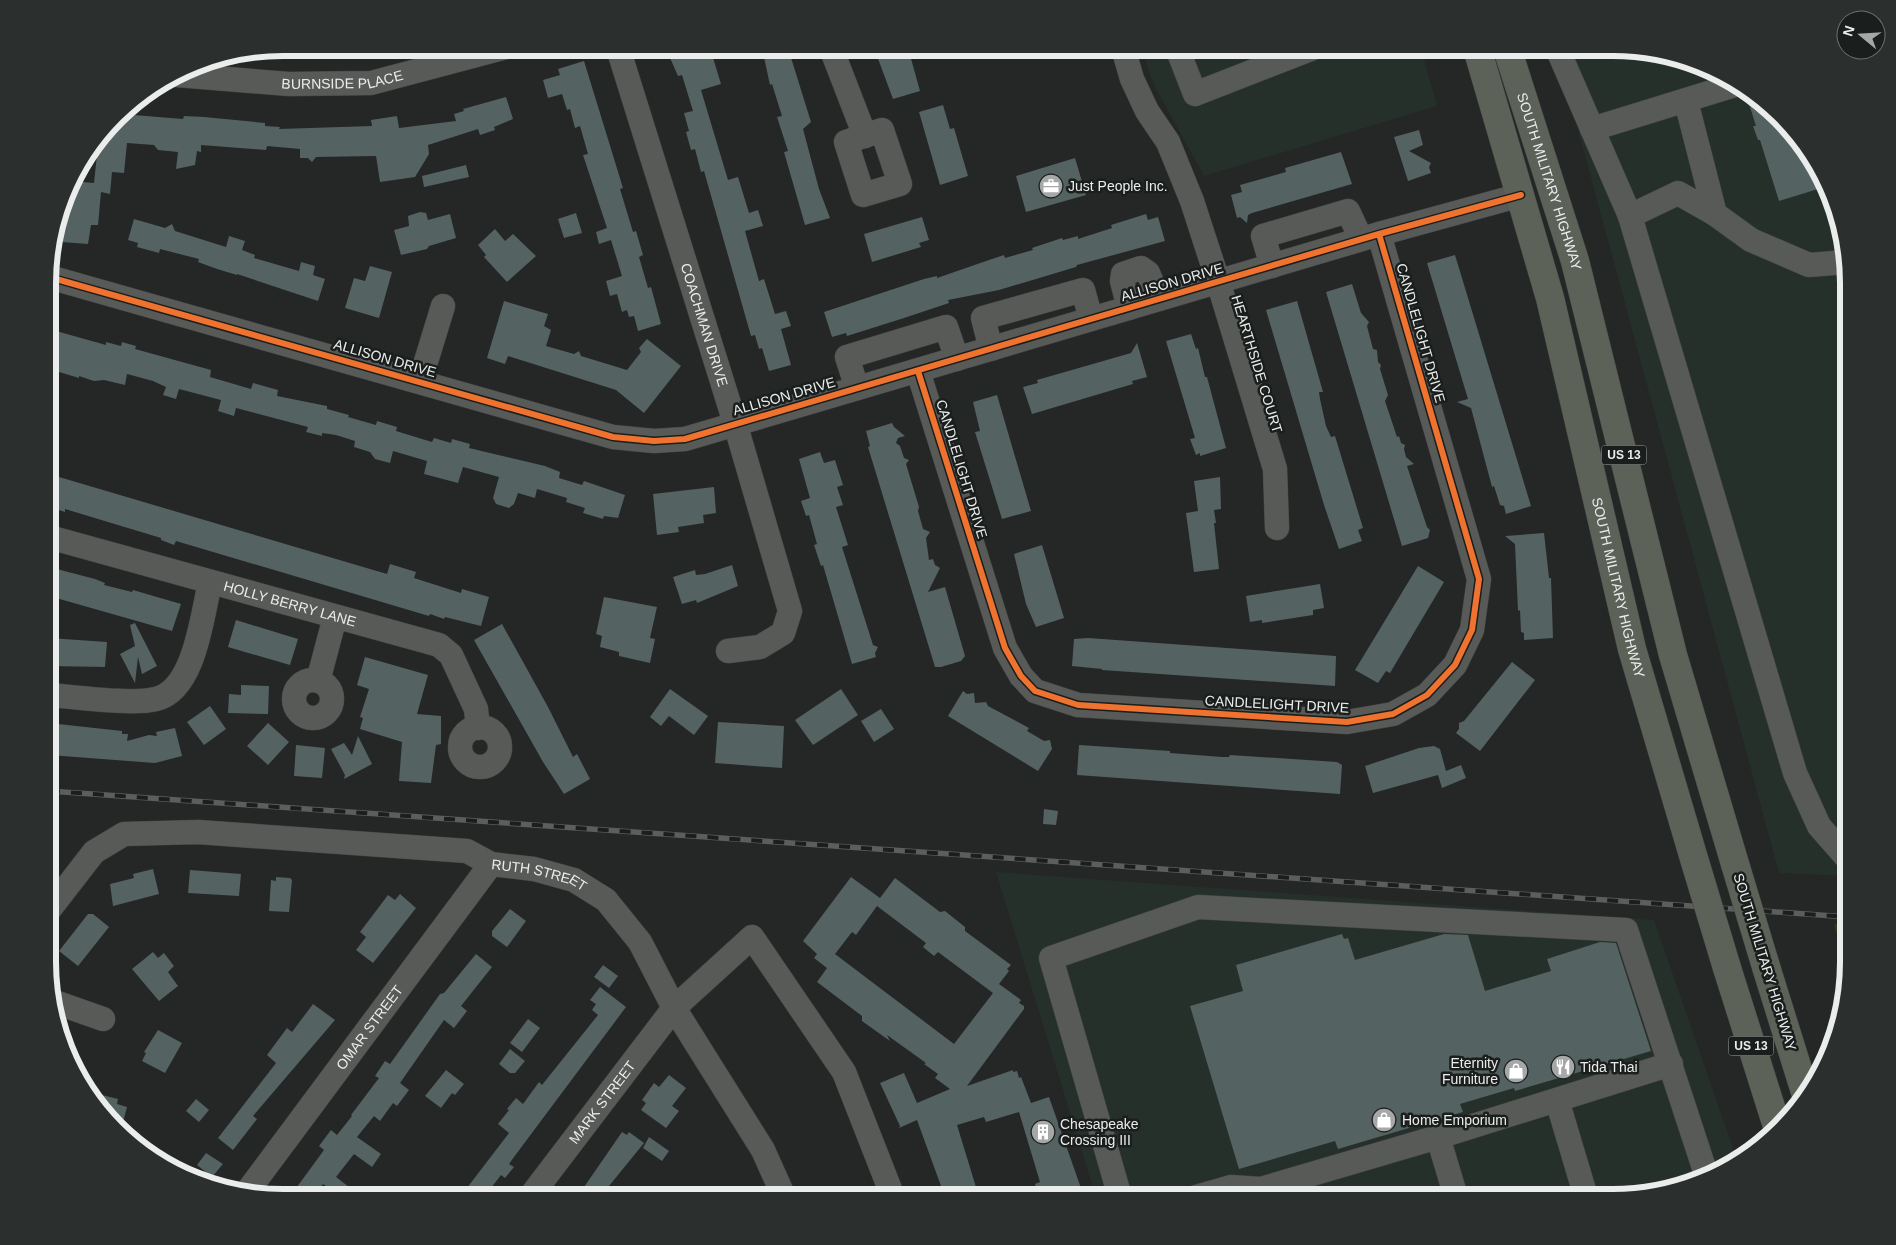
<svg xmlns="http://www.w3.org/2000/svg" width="1896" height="1245" viewBox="0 0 1896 1245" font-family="Arial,sans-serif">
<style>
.built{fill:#26302b}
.green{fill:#39341c}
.building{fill:#546262;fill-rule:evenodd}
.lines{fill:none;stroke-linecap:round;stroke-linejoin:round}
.minor-casing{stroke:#424443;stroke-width:25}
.major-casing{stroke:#424443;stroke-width:29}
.minor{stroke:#585a58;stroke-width:24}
.major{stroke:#5c6258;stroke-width:28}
.rail-casing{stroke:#5c5e5d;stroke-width:5.5}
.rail{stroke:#1a1e1c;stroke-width:4;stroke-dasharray:11;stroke-linecap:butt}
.major-bridge-casing{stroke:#424443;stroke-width:29;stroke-linecap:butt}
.major-bridge{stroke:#5c6258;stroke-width:28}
.cycleway-casing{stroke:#1a1e1c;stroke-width:9}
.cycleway{stroke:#ef722f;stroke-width:6}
.labels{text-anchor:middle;stroke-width:5;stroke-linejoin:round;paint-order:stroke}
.shield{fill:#1a1e1c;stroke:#acafae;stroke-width:1}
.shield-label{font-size:12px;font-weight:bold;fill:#eaedec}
.street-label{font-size:14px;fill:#eaedec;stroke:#1a1e1c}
.poi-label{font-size:14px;fill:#eaedec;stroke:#1a1e1c;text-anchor:start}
.rim{fill:none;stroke:#eaedec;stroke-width:6}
</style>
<rect width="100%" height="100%" fill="#242726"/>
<path class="built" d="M1141,48H1421L1437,106L1204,176L1153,83Z
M1556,48H1614L1689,60L1744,87L1817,165L1848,268V876L1779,873Z
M996,872L1654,920L1737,1160L1731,1166L1628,1197H1096Z"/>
<path class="green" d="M1834,924L1848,925V975Z"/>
<path class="building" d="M679,48H710L721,84L701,90L728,180L738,177L749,213L758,210L763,226L745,231L759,281L764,279L775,314L786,311L791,326L781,329L791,365L769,371L762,348L759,349L755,335L751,336L704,171L701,172L695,149L691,150L686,132L689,131L684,113L693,111L682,75L678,76L667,51Z
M762,48H788L811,122L803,129L819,189L830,218L805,225L784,152L788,151L777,117L782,116L772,84L770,85Z
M879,48H908L920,91L893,99L877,56L881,55Z
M584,61L623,188L620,189L633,232L636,231L643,255L639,257L648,288L651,287L661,324L638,331L634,316L629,317L627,310L622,312L617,294L610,296L606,281L622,276L611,240L599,244L596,232L607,228L583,155L588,154L580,126L575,128L570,109L567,110L562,94L548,98L543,80L560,75L558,69Z
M1749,92L1807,155L1818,189L1779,201L1760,140H1758L1753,126H1756L1746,94Z
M506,97L513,119L494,127L495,130L480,135L478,129L428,145L429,154L415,177L380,182L376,156L316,157L312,162L308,158H300V149L267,146L266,150L201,145V152L197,151L195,165L176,169L178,152L158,150L154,145L127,143L124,173L112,172L110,194L101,192L98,225H91L88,244L62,242L65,200L71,181L94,183L98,145L121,114L183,119L184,116L204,117L265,123V126L280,127L279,129L372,126L371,120L397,116L399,128L456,121L454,114L464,111L463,109Z
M943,105L950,129L954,128L968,176L940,185L919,112Z
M1419,130L1423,145L1409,151L1431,163L1429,167L1431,173L1408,181L1394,137Z
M1341,152L1352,184L1252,213L1248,215L1247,223L1240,217L1237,218L1231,195L1242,192L1240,185L1286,172L1285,168Z
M1075,158L1086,195L1026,212L1016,176Z
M466,165L469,177L424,187L422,176Z
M420,212L426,213L428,220L450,214L456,238L429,246L427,249L401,255L394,230L409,226L408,216Z
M576,213L582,233L564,238L558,219Z
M1146,214L1148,220L1158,217L1165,241L1077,265L1076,267L999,290L948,300L949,303L904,318L847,336L846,333L832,337L824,312L924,279L937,276V278L989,260L1004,255L1005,258L1033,250L1032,248L1062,238L1063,240L1078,236V239L1112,228L1111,225Z
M922,217L929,240L919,243L921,247L872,262L864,234Z
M134,219L165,228L172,224L175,231L226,247L229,236L245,241L242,250L255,255L254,258L299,271L301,262L315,266L313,275L325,279L318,301L237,274V275L217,269L198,262L199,259L160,249L159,253L137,247L138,243L128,240Z
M495,229L505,241L513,234L536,256L507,282L484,257L486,255L478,245Z
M1455,255L1531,506L1506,514L1504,506L1500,505L1494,486L1492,487L1471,408L1457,402L1468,399L1427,263Z
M370,266L392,272L379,318L345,308L354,278L365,281Z
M1352,284L1361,313L1369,322L1367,326L1373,349L1377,350L1378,362L1381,365L1380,369L1388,395L1385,401L1397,437L1399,436L1401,443L1405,445L1404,449L1406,457L1414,464L1407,466L1427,527L1430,530L1428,538L1402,546L1326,292Z
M504,301L548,314L544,326L551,330L546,346L574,354L579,351L581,356L627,370L641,352L639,348L647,339L681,366L644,413L616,390L508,356L505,364L487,358Z
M1297,301L1323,392H1319L1320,399L1326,426L1331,437L1335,436L1363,528L1358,530L1362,541L1339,549L1324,505L1266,310Z
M49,329L106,345V342L121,346L122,342L136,346L135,349L211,370L210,377L251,389L253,383L278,390L277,396L327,406V409L349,415L348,417L376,425L377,421L397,427L396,431L432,442L434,438L451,443L452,439L470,444L469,448L545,466L560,472L559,478L582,485L584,481L625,495L618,518L604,516L603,519L583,513L585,508L566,502L567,498L537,489L535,498L518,493L514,504L509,508L496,504L493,498L499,477L463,467L458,483L424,474L427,461L393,451L390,463L375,459L370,452L354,447L355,441L336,435L322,433V436L306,432L308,427L236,408L234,416L218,411L221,400L179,389L176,399L163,395L166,387L153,381L127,374L125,385L104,380L94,381L79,376V378L49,369Z
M1191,334L1196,349L1198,348L1205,377H1207L1226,448L1200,456V453L1196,455L1190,439L1195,438L1166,341Z
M1137,343L1147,377L1132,381L1133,384L1032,414L1023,387L1038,383L1037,380L1131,353Z
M997,395L1031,511L1002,519L975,432L980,431L973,402Z
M892,423L894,427L905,436L898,438L896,443L900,446L904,458L909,460L906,464L919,507L918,511L923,529L930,532L926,538L929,560L933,559L935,565L940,568L928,592L945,587L965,656L961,661L941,667H935L868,447L870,446L866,431Z
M820,452L824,463L835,460L843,485L837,487L843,505L836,507L848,545L842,547L873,645L878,647L875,653L876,657L852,664L823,565L821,566L814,545L817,544L809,515L806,516L801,501L810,498L799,459Z
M49,474L387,574L390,564L416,572L414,578L461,593L462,589L489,597L481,626L445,617L444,619L430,614L429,616L176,541L174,545L161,540V538L65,509V512L49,507Z
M1220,477L1221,509L1214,510L1216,523H1214L1219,569L1194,572L1186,513L1198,511L1194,481Z
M714,487L716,513L703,515L704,523L678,527L679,532L657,535L653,494Z
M1544,533L1549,578H1551L1553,638L1524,640V633L1521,632L1520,610L1518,611L1515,544L1505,536Z
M1042,545L1064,618L1036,627L1026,604L1014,554Z
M732,565L738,586L697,603L696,600L682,604L673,577L695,570L696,575L705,574Z
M1418,566L1444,582L1390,673L1386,671L1378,683L1355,670Z
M49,567L95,579L105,583L104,585L132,592L133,590L181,604L172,631L49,596Z
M1320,584L1324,608L1313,610V615L1262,623V620L1250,622L1246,596Z
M604,597L657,607L650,638L655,639L650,663L619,656V652L600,647L602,636L596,634Z
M236,620L298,639L290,665L228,647Z
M135,623L157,666L142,674L138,657L135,683L120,654L135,646L130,625Z
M502,624L548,707L573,757L577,754L590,779L564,794L543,762L474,640Z
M49,638L107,642L105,667L49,666Z
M1088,638L1336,656L1335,686L1102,670V669L1072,666L1074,639Z
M365,657L428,675L417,714L441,716V744L436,745L431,783L399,781L402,742L360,729L363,718L360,717L369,689L357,685Z
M1512,662L1535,680L1480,751L1456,733L1459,729V723L1464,721Z
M241,685L269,686L268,714L228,713L229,694L241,695Z
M670,689L708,716L694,735L669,716L661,726L650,717Z
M841,689L858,715L813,745L795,720Z
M963,691L967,694L974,693L975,703L986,702L988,706L1029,728L1027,731L1039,738L1044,741L1050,740L1052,749L1038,771L948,716Z
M210,706L226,729L204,745L187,722Z
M881,709L894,729L874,742L861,721Z
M718,722L784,726L782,768L715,763Z
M49,723L122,731V734H128L127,741L149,735L157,736L156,732L175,728L182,756L155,763L49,755Z
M268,723L289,742L268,765L247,746Z
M358,736L372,764L344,779L345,775L331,749L344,743L352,755Z
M296,745L325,748L322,778L294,776Z
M1079,745L1170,751V753L1222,757H1229L1230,755L1337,762L1342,765L1340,794L1077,775Z
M1434,746L1440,749L1446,771L1461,765L1466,778L1442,788L1438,775L1373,793L1365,766L1419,748Z
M1044,809L1058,811L1056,825L1043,824Z
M153,869L159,894L113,906L110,884L134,878L133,874Z
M190,870L241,874L239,896L188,893Z
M276,877L290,878L292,880L289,912L269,911L271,880L276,881Z
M851,877L880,898L895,878L940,912L945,911L965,927V931L1011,965L1007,969L1009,971L999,984L1021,1000L1019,1003L1024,1006V1009L967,1086L1013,1070V1072L1017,1071L1019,1078L1021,1077L1031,1103L1049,1097L1082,1191L1080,1192L1081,1197H1039L1035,1184L1040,1182L1019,1112L986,1122L984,1117L957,1125L979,1197H945L917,1120L899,1128L900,1126L880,1083L904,1073L917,1103L950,1089L935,1078L938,1074L924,1064L926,1063L887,1035L890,1041L862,1021V1016L817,982L827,968L814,958L817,954L803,941ZM877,906L926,943L923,947L934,956L938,952L993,993L954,1044L835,954L852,932L856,935Z
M400,894L416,908L373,963L356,950L366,937L360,932L388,895L395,900Z
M510,909L526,921L507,947L492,936V931Z
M88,914H93L109,927L78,966L59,951Z
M1342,934L1344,939L1348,938L1355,960L1444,934L1468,935L1485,991L1551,971L1547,959L1600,942L1616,943L1651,1051L1515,1091L1514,1088L1460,1104L1463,1112L1338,1149L1335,1141L1239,1169L1190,1006L1243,991L1236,965Z
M153,952L158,958L164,953L174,966L168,972L178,986L159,1001L132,969Z
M476,954L492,967L461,1006L467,1011L454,1028L444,1020L400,1083L409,1090L397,1106L393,1103L380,1121L374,1116L357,1137L381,1154L372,1167L354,1154L336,1177L362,1197H341L323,1184L313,1197H302L294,1191L324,1150L319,1146L331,1130L337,1135L352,1116L351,1115L379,1078L375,1076L385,1061L390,1064L440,994L444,993Z
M603,965L618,976L609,988L594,977Z
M600,987L626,1007L514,1157L509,1164L514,1167L505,1178L501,1175L484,1197H460L509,1133L498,1124L509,1110L507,1109L516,1098L523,1104L539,1082L542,1085L598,1015L592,1010L596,1004L590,1000Z
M313,1004L335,1020L253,1116L257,1119L233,1150L218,1138L276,1063L267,1055L287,1028L292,1032Z
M528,1019L540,1028L522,1052L510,1043Z
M158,1030L182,1043L165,1073L142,1061L146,1053L144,1052Z
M510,1049L525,1061L515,1073H510L499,1064Z
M446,1070L464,1084L455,1095L452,1093L441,1108L425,1096Z
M669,1075L686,1088L672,1106L679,1111L666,1128L641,1110L646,1103L642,1100L654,1083L659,1087Z
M90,1092L118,1099L117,1104L127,1107L122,1126Z
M196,1099L209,1110L199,1122L186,1111Z
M622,1132L627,1135L629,1132L644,1143L609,1186L624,1197H593L582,1190Z
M649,1137L669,1151L662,1161L643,1148Z
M206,1153L223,1164L212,1177L197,1165Z"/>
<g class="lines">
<g class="minor-casing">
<g id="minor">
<path id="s1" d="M618,48L735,423L790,611L783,633L760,647L728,651"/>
<path d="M831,48L865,136"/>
<path d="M1123,48L1132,79L1147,111L1168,142L1192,201L1218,281L1275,469L1277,528"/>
<path d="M1177,48L1195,94L1313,48"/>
<path d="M1557,48L1630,216L1795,773L1819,826L1848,859"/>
<path id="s2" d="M177,75L289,84L371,83L503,48"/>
<path d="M1686,101L1715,214"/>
<path d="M1592,129L1738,84"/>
<path d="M882,130L900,184L863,195L846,142Z"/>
<path d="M1630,216L1678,193L1715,214L1751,240L1809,265L1846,262"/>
<path d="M1272,266L1263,236L1348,211L1361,239"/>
<path d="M49,277L613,437L654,441L685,439L1379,234L1521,195"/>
<path d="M1129,308L1122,281L1123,274L1141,268L1148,273L1159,299"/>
<path d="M991,349L983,318L1083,290L1091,319"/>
<path d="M918,371L1005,648L1021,676L1035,691L1078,705L1347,722L1393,714L1427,695L1455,665L1472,630L1479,579L1379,234"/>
<path d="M420,381L443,306"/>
<path d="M857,388L847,357L946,327L957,359"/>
<path id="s3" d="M49,537L439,645L451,655L476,709L478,728"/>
<circle cx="313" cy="699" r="19"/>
<path d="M318,681L335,617"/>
<path d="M49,695C77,697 131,705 156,699C195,690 202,615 210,583"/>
<circle cx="480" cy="747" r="20"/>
<path id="s4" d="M49,910L94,852L124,834L198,832L467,851L491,864L534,869L574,880L606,900L640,942L674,1008L763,1150L784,1197"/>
<path d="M52,1001L103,1019"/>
<path d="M1557,1100L1586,1197"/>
<path id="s5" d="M247,1192L491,864"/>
<path id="s6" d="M530,1197L674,1008L752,937L844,1072L893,1197"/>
<path d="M1120,1197L1051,958L1198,907L1626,930L1706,1174"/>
<path d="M1196,1197L1231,1187L1261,1189"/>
<path d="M1264,1197L1261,1189L1438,1137"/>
<path d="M1456,1197L1438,1137L1671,1064"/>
</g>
</g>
<g class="major-casing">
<g id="major">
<path id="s7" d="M1477,48L1550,298L1632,649L1695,862"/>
<path id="s8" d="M1507,48L1575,261L1673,655L1735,864"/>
<path d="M1727,968L1776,1123"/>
<path d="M1767,970L1806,1095"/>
</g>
</g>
<use href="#minor" class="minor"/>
<use href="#major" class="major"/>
<g class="rail-casing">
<path id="rail" d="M49,791L1848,917"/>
</g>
<use href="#rail" class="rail"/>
<g class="major-bridge-casing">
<path id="major-bridge" d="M1695,862L1727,968
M1735,864L1767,970"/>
</g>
<use href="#major-bridge" class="major-bridge"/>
<g class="cycleway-casing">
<path id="cycleway" d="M49,277L613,437L654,441L685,439L1379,234L1521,195
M918,371L1005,648L1021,676L1035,691L1078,705L1347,722L1393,714L1427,695L1455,665L1472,630L1479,579L1379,234"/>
</g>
<use href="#cycleway" class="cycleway"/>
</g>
<defs>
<g id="office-disc" transform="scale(1.25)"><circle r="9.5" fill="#a5a8a7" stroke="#1a1e1c"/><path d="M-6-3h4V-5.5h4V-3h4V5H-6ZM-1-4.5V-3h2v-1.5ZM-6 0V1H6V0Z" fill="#fff"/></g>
<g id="restaurant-disc" transform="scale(1.25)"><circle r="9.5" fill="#a5a8a7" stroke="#1a1e1c"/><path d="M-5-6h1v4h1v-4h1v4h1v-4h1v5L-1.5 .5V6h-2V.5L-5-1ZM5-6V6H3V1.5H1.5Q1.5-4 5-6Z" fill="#fff"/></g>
<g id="shop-disc" transform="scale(1.25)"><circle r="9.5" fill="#a5a8a7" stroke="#1a1e1c"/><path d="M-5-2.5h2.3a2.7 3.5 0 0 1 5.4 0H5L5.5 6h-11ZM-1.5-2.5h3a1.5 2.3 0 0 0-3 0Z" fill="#fff"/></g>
<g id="building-disc" transform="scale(1.25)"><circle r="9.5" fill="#a5a8a7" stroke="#1a1e1c"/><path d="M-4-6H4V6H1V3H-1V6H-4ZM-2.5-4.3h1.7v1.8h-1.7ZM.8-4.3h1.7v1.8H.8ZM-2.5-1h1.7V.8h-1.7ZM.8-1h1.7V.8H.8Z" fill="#fff"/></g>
</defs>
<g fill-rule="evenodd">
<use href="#office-disc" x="1051" y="186"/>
<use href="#restaurant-disc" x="1563" y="1067"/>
<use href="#shop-disc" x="1516" y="1071"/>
<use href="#shop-disc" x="1384" y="1120"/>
<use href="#building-disc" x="1043" y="1132"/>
</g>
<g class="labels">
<g class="shield">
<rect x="1601.5" y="445.5" width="45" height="19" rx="4"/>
<rect x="1728.5" y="1036.5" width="45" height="19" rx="4"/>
</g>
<g class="shield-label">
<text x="1624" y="459">US 13</text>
<text x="1751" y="1050">US 13</text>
</g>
<g class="street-label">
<text dy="5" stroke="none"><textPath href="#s2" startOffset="166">BURNSIDE PLACE</textPath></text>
<text dy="5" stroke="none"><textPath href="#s8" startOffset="140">SOUTH MILITARY HIGHWAY</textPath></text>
<text transform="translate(1172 282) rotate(-16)" y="5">ALLISON DRIVE</text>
<text dy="5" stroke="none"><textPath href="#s1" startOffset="290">COACHMAN DRIVE</textPath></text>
<text transform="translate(1421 333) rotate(74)" y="5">CANDLELIGHT DRIVE</text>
<text transform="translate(385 358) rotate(16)" y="5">ALLISON DRIVE</text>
<text transform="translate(1257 364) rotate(73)" y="5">HEARTHSIDE COURT</text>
<text transform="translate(784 396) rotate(-16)" y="5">ALLISON DRIVE</text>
<text transform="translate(962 469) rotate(73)" y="5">CANDLELIGHT DRIVE</text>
<text dy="5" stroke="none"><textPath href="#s7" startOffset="558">SOUTH MILITARY HIGHWAY</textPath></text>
<text dy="5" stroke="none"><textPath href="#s3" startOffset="250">HOLLY BERRY LANE</textPath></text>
<text transform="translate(1277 704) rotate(3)" y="5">CANDLELIGHT DRIVE</text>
<text dy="5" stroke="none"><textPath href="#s4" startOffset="529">RUTH STREET</textPath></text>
<text transform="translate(1765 962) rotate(73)" y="5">SOUTH MILITARY HIGHWAY</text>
<text dy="5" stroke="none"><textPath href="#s5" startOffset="205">OMAR STREET</textPath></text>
<text dy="5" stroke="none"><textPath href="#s6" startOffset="119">MARK STREET</textPath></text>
</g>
<g class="poi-label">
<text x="1068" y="191">Just People Inc.</text>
<text x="1498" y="1068" text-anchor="end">Eternity<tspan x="1498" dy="16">Furniture</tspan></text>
<text x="1580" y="1072">Tida Thai</text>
<text x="1402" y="1125">Home Emporium</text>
<text x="1060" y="1129">Chesapeake<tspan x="1060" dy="16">Crossing III</tspan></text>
</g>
</g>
<path d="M0 0H1896V1245H0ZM283 56H1613A227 227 0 0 1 1840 283V962A227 227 0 0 1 1613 1189H283A227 227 0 0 1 56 962V283A227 227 0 0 1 283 56Z" fill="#2b2f2d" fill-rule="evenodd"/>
<path class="rim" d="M283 56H1613A227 227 0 0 1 1840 283V962A227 227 0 0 1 1613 1189H283A227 227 0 0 1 56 962V283A227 227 0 0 1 283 56Z"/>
<g transform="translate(1861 35) rotate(288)"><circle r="24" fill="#1a1e1c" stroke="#6d716f"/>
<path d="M0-4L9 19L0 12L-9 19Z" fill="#a5a8a7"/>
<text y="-8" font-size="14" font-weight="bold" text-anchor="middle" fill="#eaedec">N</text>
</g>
</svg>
